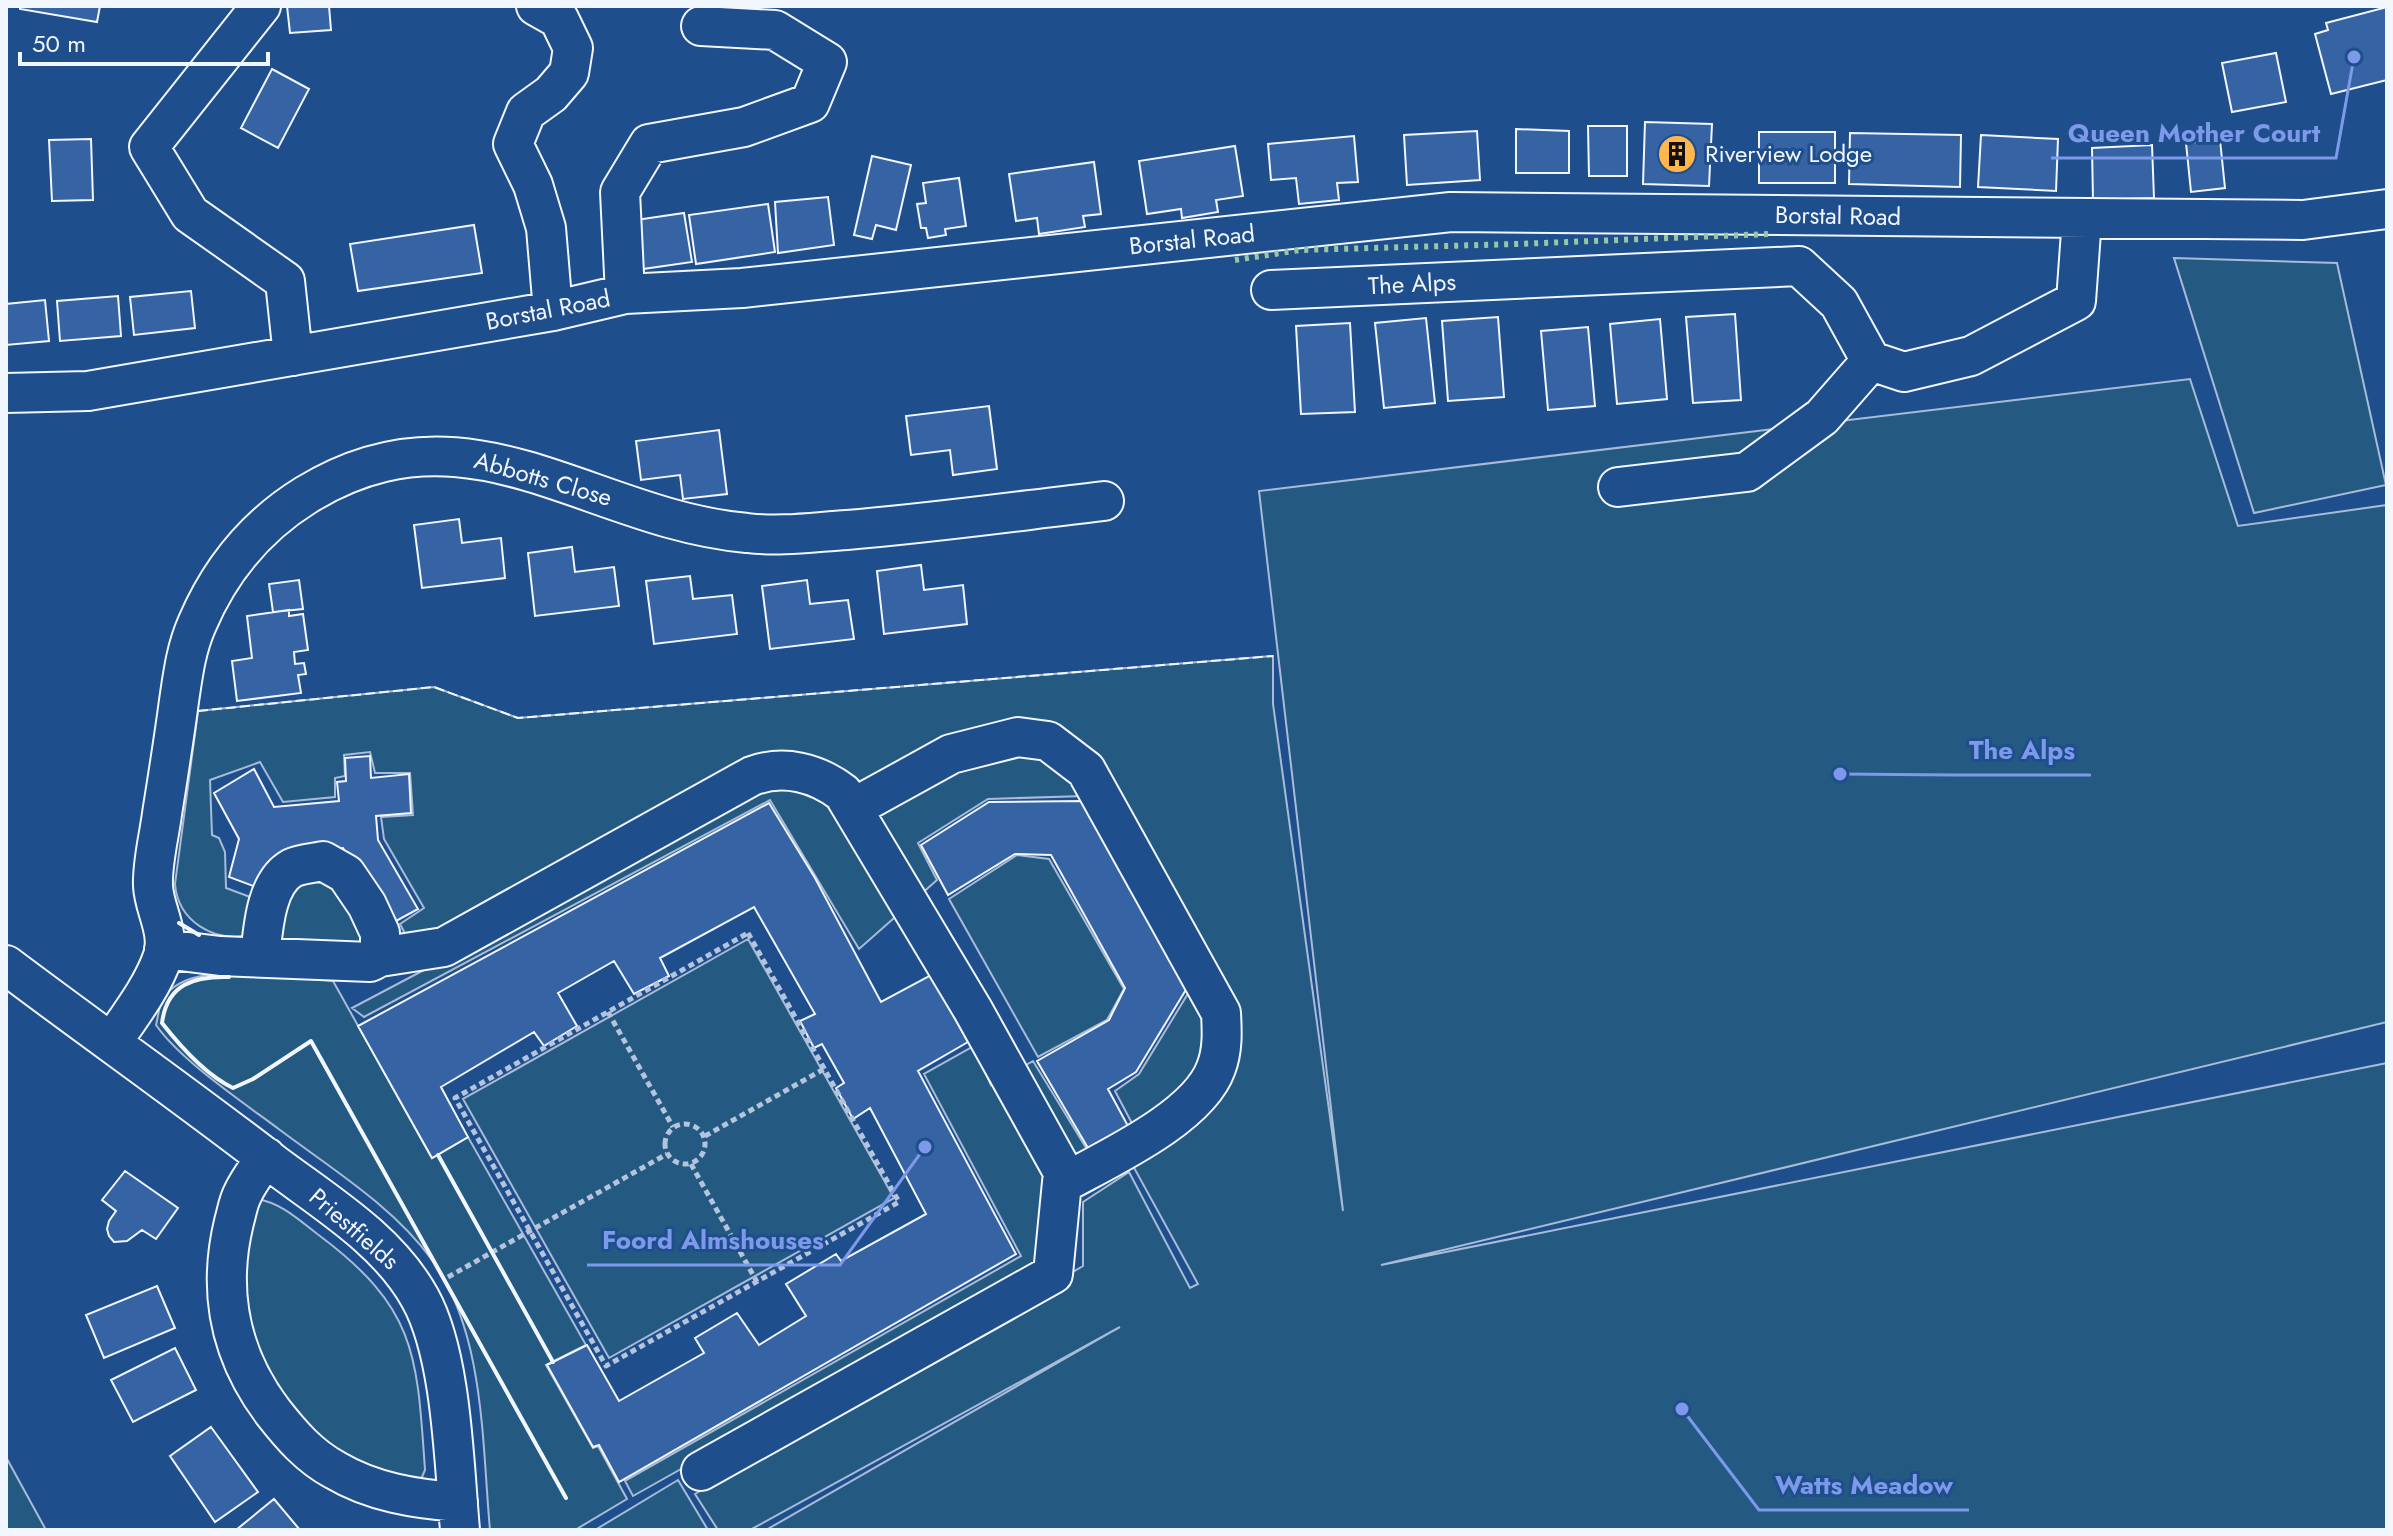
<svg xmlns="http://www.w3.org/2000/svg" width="2393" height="1536" viewBox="0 0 2393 1536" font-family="Jost,sans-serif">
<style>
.green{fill:#245a82;stroke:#a8bbd7;stroke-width:2}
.building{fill:#3563a3;stroke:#f2f6ff;stroke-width:2}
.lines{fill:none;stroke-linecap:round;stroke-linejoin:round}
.minor-casing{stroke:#f2f6ff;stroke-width:42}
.path{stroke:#b3c4dc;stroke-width:5;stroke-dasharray:6 4;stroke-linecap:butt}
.minor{stroke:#1f4e8c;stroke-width:38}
.hedge{stroke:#97c8a6;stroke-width:6;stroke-dasharray:4 6;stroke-linecap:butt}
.fence{stroke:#f2f6ff;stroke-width:2;stroke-dasharray:10 4;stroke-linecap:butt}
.wall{stroke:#f2f6ff;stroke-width:4}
.labels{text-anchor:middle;stroke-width:6;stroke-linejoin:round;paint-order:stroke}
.poi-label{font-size:24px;fill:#f2f6ff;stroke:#1f4e8c;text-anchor:start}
.street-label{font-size:24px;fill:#f2f6ff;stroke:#1f4e8c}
.leader{fill:none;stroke:#7d9aea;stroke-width:3}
.callout-dot{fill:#7d9aea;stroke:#1f4e8c;stroke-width:3}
.callout-label{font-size:26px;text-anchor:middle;font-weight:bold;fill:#7d9aea;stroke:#1f4e8c;stroke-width:6;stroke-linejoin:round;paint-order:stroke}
</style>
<rect width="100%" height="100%" fill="#1f4e8c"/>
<path class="green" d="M2174,258L2337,263L2386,485L2254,513Z
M2190,379L2238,526L2387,505V1022L1381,1265L2387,1063V1530H766L1120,1327L750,1530H718L695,1494L1083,1266V1202L1129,1172L1190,1288L1198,1284L1132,1164L1076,1194L1073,1249L633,1496L625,1481L1021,1256L924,1074L974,1046L991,1085L1033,1061L1088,1151L1135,1129L1115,1091L1139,1074L1192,987L1084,796L988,799L918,843L937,880L859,949L770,800L364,1017L352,1008L424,970L400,924L424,908L384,839L381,817L413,815L410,773H375L370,752L344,755L345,776L335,778V797L283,802L260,762L210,780L212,835L219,838L225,852L226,888L261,901L249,935C214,943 178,921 175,884L198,711L434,687L518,718L1273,656V704L1343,1211L1259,491Z
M1017,855L1049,859L1124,989L1107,1020L1038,1057L949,899Z
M327,876L361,911L365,954L266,951L281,890Z
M748,939L894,1198L609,1358L463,1099Z
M243,971L333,981L432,1158L468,1137L586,1345L546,1365L593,1448L598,1446L627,1499L575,1530H490C482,1444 485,1333 432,1260C394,1207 332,1169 280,1130C244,1103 181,1061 156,1025C158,1017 159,1007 162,1000C178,973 217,974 243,971Z
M257,1199C282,1203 300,1221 320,1236C417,1309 417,1355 425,1470L419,1484L330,1455L266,1385L236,1279Z
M6,1457L46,1530H6Z
M678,1480L708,1530H595Z"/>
<path class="building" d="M20,6H100L97,22L20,9Z
M287,6H329L331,30L290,33Z
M2387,7V80L2331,94L2315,34L2328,30L2326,23Z
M2276,53L2286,102L2232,112L2222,63Z
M272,69L309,89L278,148L241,128Z
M1645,122L1712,124L1709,186L1643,184Z
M1588,126H1627V176H1589Z
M1516,129L1569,131V173H1516Z
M1477,131L1480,180L1407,185L1404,135Z
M1759,132H1835V183H1759Z
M1850,133L1961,135L1960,187L1849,184Z
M1981,135L2058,139L2056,191L1978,187Z
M1354,136L1358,182L1337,183L1339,200L1299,204L1296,178L1271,180L1268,144Z
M91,139L93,200L52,201L49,140Z
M2220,140L2225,188L2191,192L2186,143Z
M2152,145L2154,198L2093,200L2092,148Z
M1235,146L1243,196L1216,200L1218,212L1182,218L1181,209L1147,214L1139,161Z
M872,156L911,165L896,230L876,225L872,239L854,235Z
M1094,162L1101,214L1083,216L1085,227L1039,234L1037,218L1016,221L1009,174Z
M959,178L966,226L945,229L946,235L928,238L926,228H921L917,204L926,203L923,183Z
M828,197L834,245L778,253L775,202Z
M768,204L775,252L696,264L689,215Z
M684,213L692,262L636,270L629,221Z
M474,225L482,273L358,291L350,244Z
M191,291L195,328L134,335L130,297Z
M118,296L121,336L60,341L57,301Z
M45,300L49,341L6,345V304Z
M1735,314L1741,400L1693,403L1686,317Z
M1498,317L1504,397L1448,401L1442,321Z
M1426,318L1435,403L1384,408L1375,323Z
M1660,319L1667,399L1617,404L1610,324Z
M1350,323L1355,412L1301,414L1296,326Z
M1588,327L1595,406L1548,410L1541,331Z
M989,406L997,469L953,475L950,450L911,455L906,416Z
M719,430L727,494L683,499L680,475L641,480L636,441Z
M459,519L462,543L501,538L505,578L422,588L414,525Z
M572,547L575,572L614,567L619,606L535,616L528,553Z
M921,565L924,590L963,585L967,624L884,634L877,571Z
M690,576L693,599L732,595L737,634L654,644L646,581Z
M299,580L303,609L273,612L269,584Z
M807,580L810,604L848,600L854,639L770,649L762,586Z
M289,610V616L303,614L308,650L294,652L295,664L304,663L306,674L298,675L301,693L237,701L232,661L252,658L247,616Z
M370,756L371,778L409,774L411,813L376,816L378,840L418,909L387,926L343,848L281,856L267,891L229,877L239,839L214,793L254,769L274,807L339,801L337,782L346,781L345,758Z
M1082,801L1187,988L1136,1072L1108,1089L1128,1126L1088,1148L1037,1061L1109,1020L1125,988L1051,855L1015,854L948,895L921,845L989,802Z
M769,803L815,878L881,1002L931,975L968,1042L918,1071L1016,1254L619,1482L599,1445L593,1447L547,1365L587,1345L619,1401L704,1353L695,1338L737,1313L759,1345L806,1316L786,1284L836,1254L841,1261L926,1214L870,1108L853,1119L836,1088L844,1083L822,1044L814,1048L800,1021L815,1014L754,907L660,958L669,976L634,994L614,961L558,993L577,1026L544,1046L534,1032L441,1087L468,1137L432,1158L358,1026Z
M125,1171L178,1208L156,1239L142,1230L127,1241L114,1242L109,1236L107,1229L109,1221L116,1211L102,1200Z
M157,1286L175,1328L104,1358L86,1315Z
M175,1348L196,1390L133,1422L111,1380Z
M211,1427L258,1492L215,1522L170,1456Z
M274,1499L300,1530H236Z"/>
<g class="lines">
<g class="minor-casing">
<path id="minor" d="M261,6L149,147L190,214L285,281L293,356
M536,6L559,19L573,48L569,73L551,94L526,112L513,144L533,185L546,228L553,311
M1271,290L1799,266L1839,303L1871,361L1904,372L1971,356L2076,301L2082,218
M625,294L620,192L649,144L744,127L810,103L827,62L775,30L701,26
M6,393L88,391L553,311L625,294L742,288L1451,212L2303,220L2387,209
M1618,487L1747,472L1822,417L1871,361
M853,808L951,754L1018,737L1048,741L1086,770L1221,1013C1222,1031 1223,1050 1216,1068C1198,1118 1107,1159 1062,1184
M164,949L220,956L370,962L380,957L444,947L752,776C784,764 817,773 843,793L973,1010L1063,1172L1053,1274L701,1471
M260,957C263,931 265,883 292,868C300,864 314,863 323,861L346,874L367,905L380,933V957
M6,965C95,1032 186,1096 274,1164C326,1203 388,1240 420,1298C452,1355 454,1464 460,1530
M112,1042C130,1016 153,986 163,956C170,931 154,909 153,886C152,863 159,837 162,814C168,776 174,739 179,701C183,674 186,649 197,624C220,570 256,526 306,495C468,395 588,519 747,533C780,537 814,532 847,530C933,523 1018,511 1104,501
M266,1157C258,1169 249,1180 243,1193C238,1202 237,1212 234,1222C217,1292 230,1355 273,1412C291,1435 309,1456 335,1470C372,1492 415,1499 458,1502"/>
</g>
<path class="path" d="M748,933L899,1202L606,1366L455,1098Z
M608,1012L673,1127
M665 1144a20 20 0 1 1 40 0a20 20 0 1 1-40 0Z
M705,1136L824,1069
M691,1164L757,1282
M448,1277L667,1154"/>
<use href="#minor" class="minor"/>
<path class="hedge" d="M1235,260L1300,250L1517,244L1770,234"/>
<path class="fence" d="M198,711L434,687L518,718L1273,656"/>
<path class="wall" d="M179,923L199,935
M229,977C194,976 167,984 162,1023C180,1046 206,1075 233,1088L253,1079L311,1041L566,1498
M438,1155L553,1362"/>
</g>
<defs>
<g id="building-disc" transform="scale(2)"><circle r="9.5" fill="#ffb74d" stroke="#1f4e8c"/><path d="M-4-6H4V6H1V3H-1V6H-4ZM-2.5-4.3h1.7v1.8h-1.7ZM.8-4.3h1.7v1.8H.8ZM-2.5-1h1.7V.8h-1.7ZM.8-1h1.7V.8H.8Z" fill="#111"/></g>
</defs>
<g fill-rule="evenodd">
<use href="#building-disc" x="1677" y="154"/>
</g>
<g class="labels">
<g class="poi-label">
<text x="1705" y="162">Riverview Lodge</text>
</g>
<g class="street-label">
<text transform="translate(1838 216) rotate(1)" y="8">Borstal Road</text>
<text transform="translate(1192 240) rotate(-6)" y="8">Borstal Road</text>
<text transform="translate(1412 284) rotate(-3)" y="8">The Alps</text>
<text transform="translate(548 310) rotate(-11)" y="8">Borstal Road</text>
<text transform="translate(543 479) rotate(16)" y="8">Abbotts Close</text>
<text transform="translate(354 1229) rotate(41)" y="8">Priestfields</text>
</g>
</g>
<path class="leader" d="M2354 57L2336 158H2051M1840 774L1953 775H2091M925 1147L840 1265H587M1682 1409L1759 1510H1969"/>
<g class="callout-dot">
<circle cx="2354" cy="57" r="8"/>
<circle cx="1840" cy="774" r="8"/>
<circle cx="925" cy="1147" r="8"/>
<circle cx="1682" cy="1409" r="8"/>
</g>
<g class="callout-label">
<text x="2194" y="142">Queen Mother Court</text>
<text x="2022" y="759">The Alps</text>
<text x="713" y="1249">Foord Almshouses</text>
<text x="1864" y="1494">Watts Meadow</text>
</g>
<rect width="2393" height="1536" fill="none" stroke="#f2f6ff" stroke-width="16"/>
<path d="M20 52v12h248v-12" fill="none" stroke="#f2f6ff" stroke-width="4"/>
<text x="32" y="52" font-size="24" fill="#f2f6ff" stroke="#1f4e8c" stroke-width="6" paint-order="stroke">50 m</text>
</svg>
